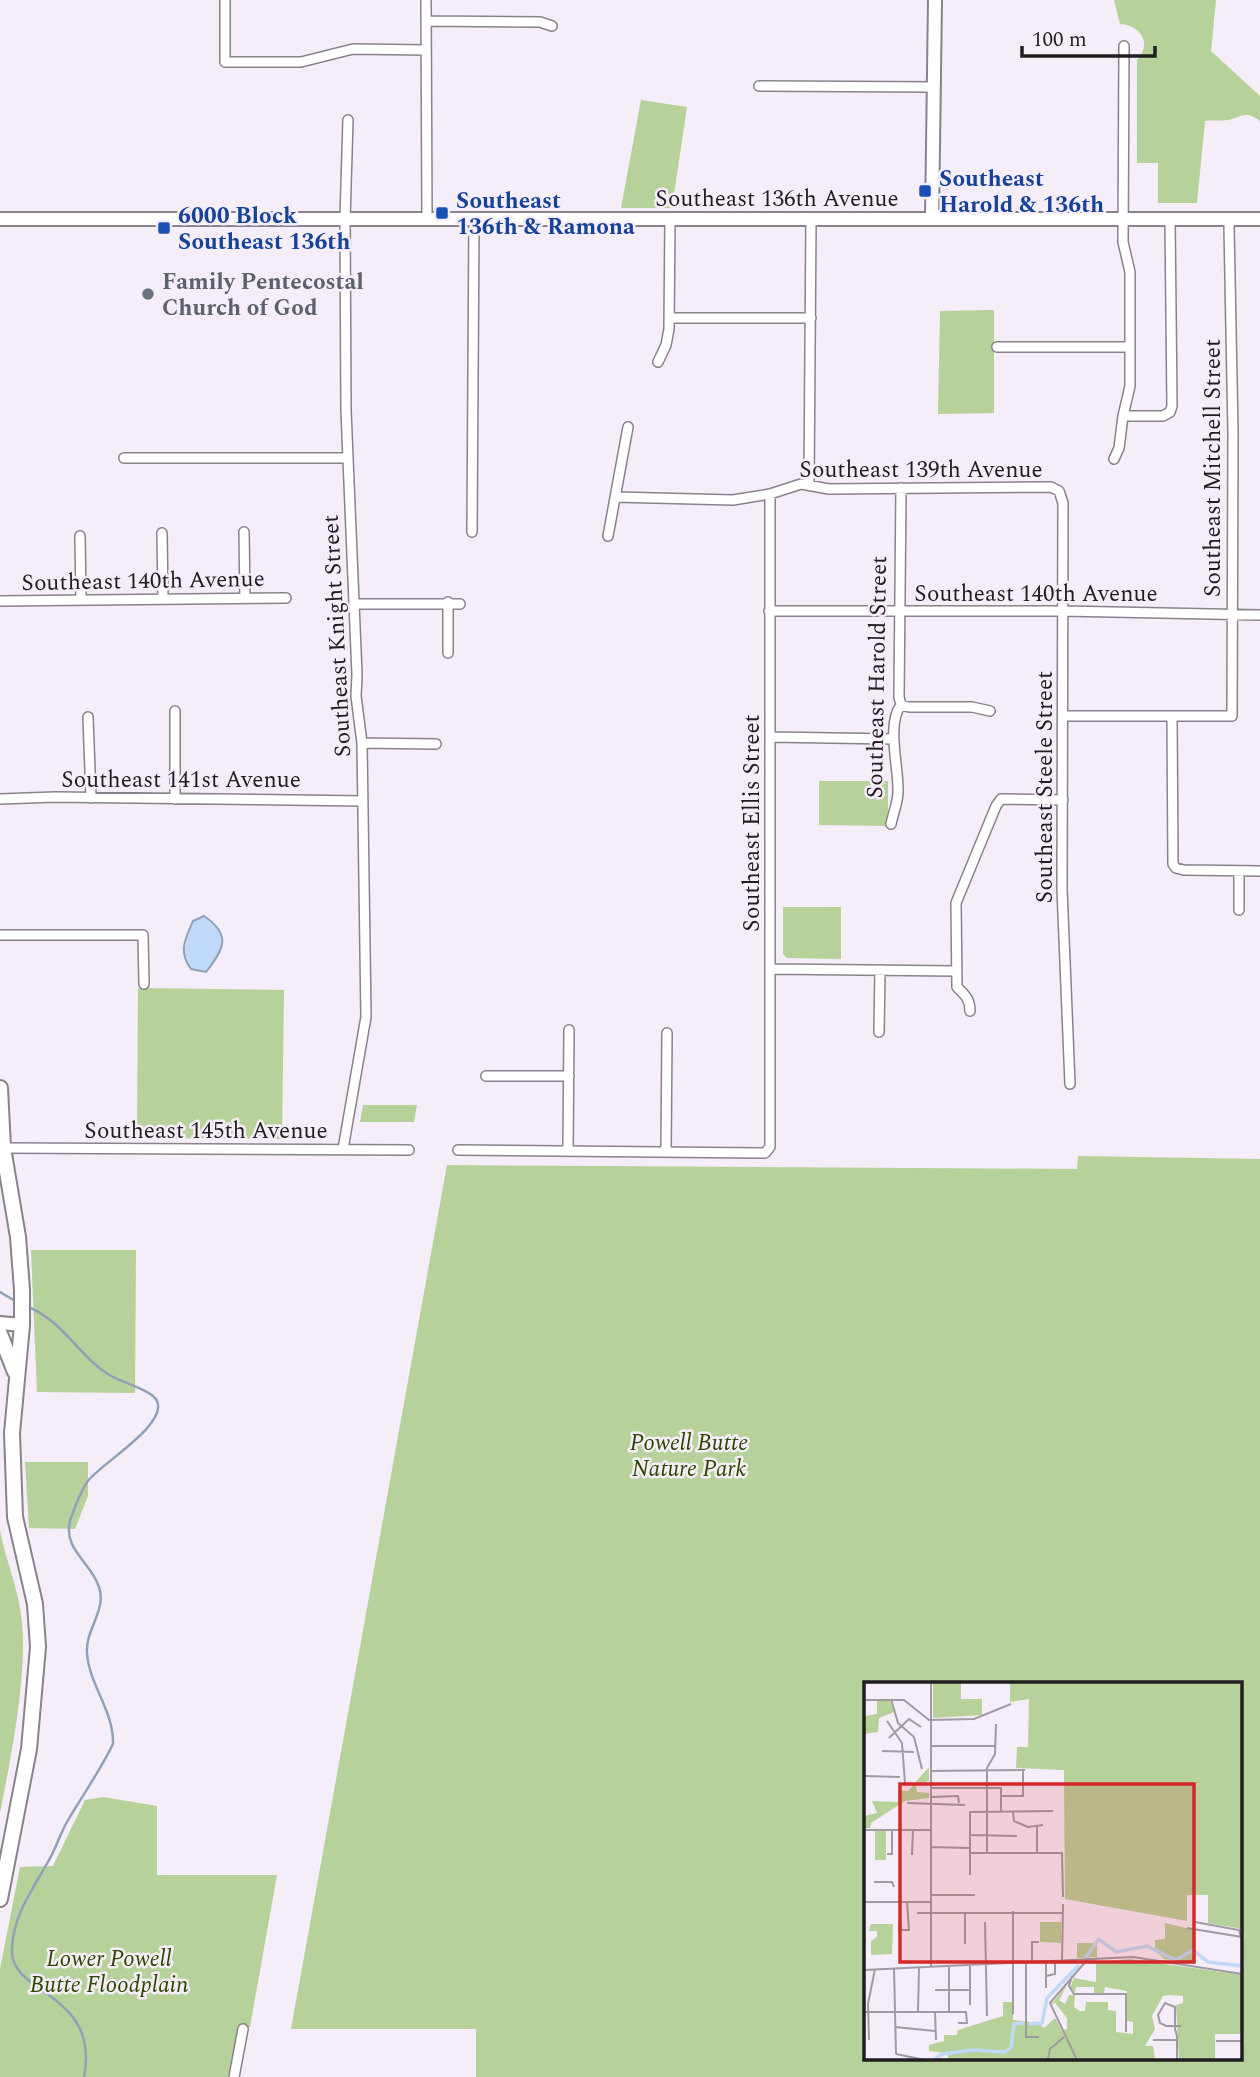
<svg xmlns="http://www.w3.org/2000/svg" width="1260" height="2077" viewBox="0 0 1260 2077" font-family="Spectral,serif">
<style>
.green{fill:#b6d199;fill-rule:evenodd}
.water{fill:#c0d9f8;stroke:#90a1b8;stroke-width:2}
.lines{fill:none;stroke-linecap:round;stroke-linejoin:round}
.stream{stroke:#90a1b8;stroke-width:2.5}
.street-casing{stroke:#89828b;stroke-width:12}
.secondary-casing{stroke:#89828b;stroke-width:16}
.primary-casing{stroke:#89828b;stroke-width:18}
.street{stroke:#fff;stroke-width:9}
.secondary{stroke:#fff;stroke-width:12}
.primary{stroke:#fff;stroke-width:14}
.transit-dot{fill:#1a4fb4;stroke:#f5edf7;stroke-width:2.5}
.worship-dot{fill:#6b7280;stroke:#f5edf7;stroke-width:2.5}
.labels{text-anchor:middle;stroke-width:5;stroke-linejoin:round;paint-order:stroke}
.transit-label{font-size:23px;font-weight:bold;fill:#164399;stroke:#f5edf7;text-anchor:start}
.street-label{font-size:23px;fill:#211e21;stroke:#f5edf7}
.worship-label{font-size:23px;font-weight:bold;fill:#5b616d;stroke:#f5edf7;text-anchor:start}
.park-label{font-size:23px;font-style:italic;fill:#2d4601;stroke:#f5edf7}
.inset-river{fill:none;stroke:#c0d9f8;stroke-width:3.5}
.inset-road{fill:none;stroke:#a09aa1;stroke-width:2}
.view{fill:#d62828;fill-opacity:0.15;stroke:#d62828;stroke-width:3.5}
.inset-edge{fill:none;stroke:#211e21;stroke-width:3.5}
</style>
<rect width="100%" height="100%" fill="#f5edf7"/>
<path class="green" d="M1114,0H1216L1211,51L1260,96V121C1244,110 1243,117 1228,120C1221,121 1212,120 1205,121L1197,203H1158V163H1137V60C1153,43 1140,25 1120,24Z
M641,100L687,107L672,208H621Z
M994,310V413L938,414L940,311Z
M819,781H888V826L819,825Z
M783,907H841V959L787,958L783,954Z
M138,988L284,990L282,1139L137,1138Z
M363,1105H417L414,1122H360Z
M1078,1156L1260,1159V2077H476V2029H291L447,1165L1077,1169ZM866,1683H1241V2058H866Z
M31,1250H136L135,1393L37,1392Z
M25,1462H88V1496L75,1529L29,1528Z
M0,1530C5,1558 17,1585 21,1614C29,1669 11,1757 0,1813Z
M103,1797L157,1806V1875H277L250,2027H238L228,2077H0V1969L20,1867L53,1866L85,1800Z"/>
<path class="water" d="M204,916C232,935 224,949 206,972L191,969C178,952 185,939 193,921Z"/>
<g class="lines">
<path class="stream" d="M0,1292L17,1302
M26,1306C66,1322 77,1356 111,1376C122,1382 153,1391 157,1401C168,1425 100,1464 87,1482C80,1493 74,1509 70,1521C63,1550 91,1562 99,1587C107,1610 85,1630 87,1653C89,1685 114,1711 113,1744C100,1771 82,1796 67,1822C60,1834 56,1848 49,1860C33,1889 11,1918 12,1953C14,1995 100,1994 84,2077"/>
<g class="street-casing">
<path id="street" d="M225,0V62H301L353,49L426,50
M426,0L427,219
M426,21L540,22L552,26
M759,86L934,87
M669,318H811
M997,347H1130
M658,362L666,345L669,329L670,219
M1123,416H1163L1170,412L1172,406L1170,219
M124,458H347
M1114,459L1119,448L1123,416L1130,386V272L1123,242L1124,46
M809,485L811,219
M615,497L733,500L770,494L801,484L829,489L1051,487L1059,491L1063,503L1062,889L1070,1084
M244,532L245,598
M472,532L474,219
M162,533L163,599
M80,536L81,600
M608,536L628,427
M0,601L286,598
M448,602V653
M354,604H460
M769,611H1063L1260,615
M901,705L909,707H972L990,711
M1064,716H1232L1233,433L1229,226L1231,219
M88,717L91,798
M1172,717L1173,864L1176,868L1184,870L1260,871
M770,737L893,739
M362,743L436,744
M0,799L55,797L363,801
M175,799V711
M891,824C893,814 898,802 898,792C899,768 886,724 901,705L899,697L901,488
M1239,871V910
M0,935H143L144,984
M771,969L956,971
M970,1011C970,999 965,995 957,987L956,903L996,806L1001,799L1063,800
M879,1032L880,970
M486,1076H569
M3,1148L409,1150
M343,1149L366,1017L362,743L356,696L357,675L346,410L345,219L348,120
M458,1150L759,1153H765L770,1147V494
M568,1150L569,1030
M666,1151L667,1033
M234,2077L243,2029"/>
</g>
<g class="secondary-casing">
<path id="secondary" d="M0,219H1260
M932,219L935,0
M0,1323L22,1325"/>
</g>
<g class="primary-casing">
<path id="primary" d="M0,1088L3,1148L18,1237L22,1290V1325L12,1433L15,1517L35,1604L38,1647L29,1749L0,1899
M0,1334L15,1372"/>
</g>
<use href="#street" class="street"/>
<use href="#secondary" class="secondary"/>
<use href="#primary" class="primary"/>
</g>
<g class="transit-dot">
<rect x="918" y="184" width="14" height="14" rx="3.5"/>
<rect x="435" y="206" width="14" height="14" rx="3.5"/>
<rect x="157" y="221" width="14" height="14" rx="3.5"/>
</g>
<circle class="worship-dot" cx="148" cy="294" r="7"/>
<g class="labels">
<g class="transit-label">
<text x="939" y="186">Southeast<tspan x="939" dy="26">Harold &amp; 136th</tspan></text>
<text x="456" y="208">Southeast<tspan x="456" dy="26">136th &amp; Ramona</tspan></text>
<text x="178" y="223">6000 Block<tspan x="178" dy="26">Southeast 136th</tspan></text>
</g>
<g class="street-label">
<text x="777" y="206">Southeast 136th Avenue</text>
<text transform="translate(1212 468) rotate(-90)" y="8">Southeast Mitchell Street</text>
<text x="921" y="477">Southeast 139th Avenue</text>
<text transform="translate(143 580) rotate(-1)" y="8">Southeast 140th Avenue</text>
<text x="1036" y="601">Southeast 140th Avenue</text>
<text transform="translate(336 636) rotate(-93)" y="8">Southeast Knight Street</text>
<text transform="translate(876 677) rotate(-89)" y="8">Southeast Harold Street</text>
<text x="181" y="787">Southeast 141st Avenue</text>
<text transform="translate(1044 787) rotate(-90)" y="8">Southeast Steele Street</text>
<text transform="translate(751 823) rotate(-90)" y="8">Southeast Ellis Street</text>
<text x="206" y="1138">Southeast 145th Avenue</text>
</g>
<g class="worship-label">
<text x="162" y="289">Family Pentecostal<tspan x="162" dy="26">Church of God</tspan></text>
</g>
<g class="park-label">
<text x="689" y="1450">Powell Butte<tspan x="689" dy="26">Nature Park</tspan></text>
<text x="109" y="1966">Lower Powell<tspan x="109" dy="26">Butte Floodplain</tspan></text>
</g>
</g>
<g transform="translate(864 1682)">
<rect width="378" height="378" fill="#f5edf7"/>
<path d="M69,0H97V17H118V33L69,36ZM146,0H378V247L344,241V213H323V239L201,217L200,88L152,86L153,65H164L165,17L146,20ZM13,19H26L30,30L15,36L14,50L0,52V34L13,32ZM65,85V99L52,103L53,110L65,111V116L41,119L7,141L6,146H0V134L13,131L8,119L34,120V108L44,109ZM11,149H22V178H11ZM176,240H197V261L176,260ZM301,241L330,248V281L300,277L291,268V258L301,257ZM7,242H29L28,272L7,273V259L13,255V249H5ZM213,261H233V275L213,276ZM266,277L378,293V352H351V378H315L312,323L319,321V314L305,313L299,314L288,334L291,347L281,364H289L291,378H84V371L65,369V363L80,359V353H93L94,348L139,334V320H149V338L175,341L180,346L191,336L203,358L199,348L203,347V336L191,321L187,323L203,303L195,318L201,322L205,313H211L210,325L216,329H221L222,320H244V328L252,329V350L269,352V340L263,339V309L241,305L240,311H230V305H212L211,310L206,306L210,296L232,300V281Z" fill="#b6d199"/>
<path class="inset-river" d="M221,276L235,257L252,270L283,264L312,278L329,268L344,280L378,284M165,342L178,341L183,316L215,283M70,378L78,372L109,368L141,370L147,365L150,342L160,341"/>
<path class="inset-road" d="M27,17L34,41L50,55M0,18H40L65,38L110,37L147,22M23,39L38,61L41,101M50,55L58,87M25,56L45,37L57,45M67,64H131M18,69L50,70M67,89L161,88M0,94L36,95M67,106H137V129M137,114H159V88M67,115L94,114L95,121M43,121L101,123M149,130L150,139L164,145L179,143M0,148H67M105,153L153,154M67,165L105,166M106,171H198L199,215M123,171V86L131,72L132,42M173,171V145M23,172H28V148M48,173L49,148M106,193V130L189,129M10,200H28L30,205M67,213H111M0,220H67M53,231H199M121,240L123,334M331,240L375,248L377,255M35,241V248H45L43,220M323,246L378,255M101,262V231M198,279L199,222M168,280V260H175M182,280V306M162,281V355H175M106,283V323M67,285V0M30,286L32,372M0,288L269,275L378,292M182,294L191,292V280M208,294L205,304L210,312H262M71,308H106M0,330H102L103,341H94M54,330L55,285M71,330L72,358M85,330V284M149,332V229M31,345L71,349M262,350V311M5,358L4,322L11,287M289,358H313M352,359H378M32,372L61,378M184,378L186,367L200,355M213,378L186,321L223,278M313,378V354L311,347V325L301,321L294,333L296,341L302,344H317"/>
<path class="view" d="M36,102H330V280H36Z"/>
<rect width="378" height="378" class="inset-edge"/>
</g>
<path d="M1022 46v10h133v-10" fill="none" stroke="#211e21" stroke-width="3.5"/>
<text x="1032" y="46" font-size="21" fill="#211e21" stroke="#f5edf7" stroke-width="5" paint-order="stroke">100 m</text>
</svg>
